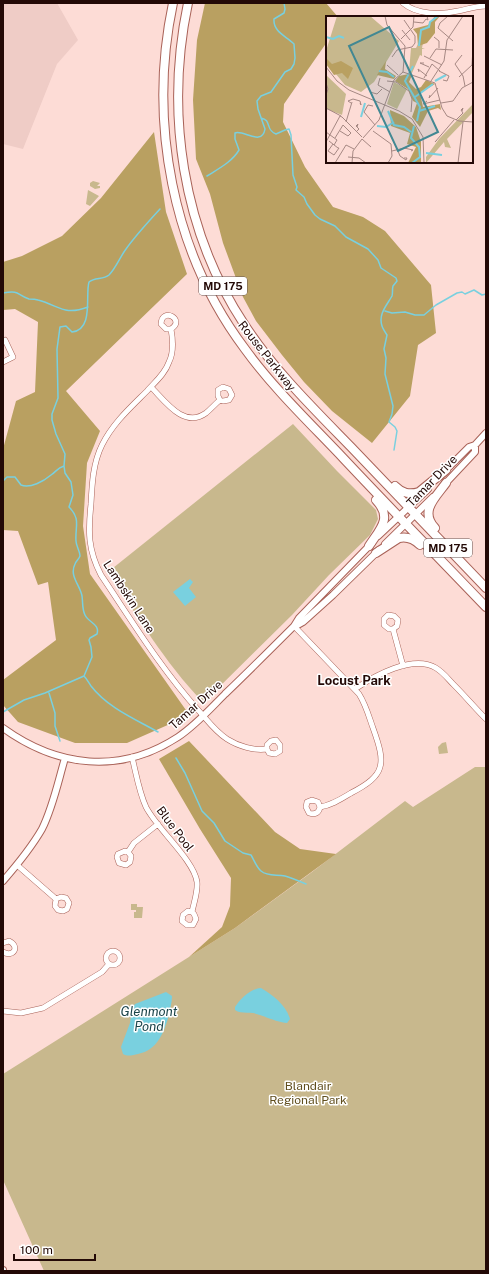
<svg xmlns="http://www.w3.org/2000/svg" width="489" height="1274" viewBox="0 0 489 1274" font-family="'Public Sans',sans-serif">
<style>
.built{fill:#efccc6}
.green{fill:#c8b88d}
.forest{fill:#b9a061}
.water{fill:#79d0df}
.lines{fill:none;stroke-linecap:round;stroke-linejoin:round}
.stream{stroke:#79d0df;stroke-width:1.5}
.minor-casing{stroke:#a96258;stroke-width:6}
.tertiary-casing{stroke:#a96258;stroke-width:8}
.primary-casing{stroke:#a96258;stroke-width:10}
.minor{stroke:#fff;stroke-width:5}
.tertiary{stroke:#fff;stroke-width:6}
.primary{stroke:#fff;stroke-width:8}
.labels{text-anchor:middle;stroke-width:3;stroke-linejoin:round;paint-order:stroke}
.shield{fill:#fff;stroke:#655351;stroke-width:1}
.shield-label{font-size:11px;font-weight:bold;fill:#230906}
.street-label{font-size:12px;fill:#230906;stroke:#fff}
.park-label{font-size:12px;fill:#604e1e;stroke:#fff}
.neighbourhood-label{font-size:13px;font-weight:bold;fill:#230906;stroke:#fff}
.water-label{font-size:13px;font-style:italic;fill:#1b444a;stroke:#fff}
.inset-river{fill:none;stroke:#79d0df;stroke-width:2}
.inset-road{fill:none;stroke:#a68883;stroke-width:1}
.view{fill:#428893;fill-opacity:0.15;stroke:#428893;stroke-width:2}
.inset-edge{fill:none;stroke:#230906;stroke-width:2}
</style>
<rect width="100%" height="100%" fill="#fddcd6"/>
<path class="built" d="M3,3H57L78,40L57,64L23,149L3,144Z"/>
<path class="green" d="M93,181L100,183L97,186H100V188L95,189L90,186V183Z
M88,190L99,196L90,206L86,204Z
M293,424L337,471L376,510L378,519L370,535L329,575L292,615L204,702L202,701C165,663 137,615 108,572Z
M446,742L448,753L439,754L438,747L442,743Z
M475,767H486V1271H44L3,1180V1074L235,928L312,872L405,801L413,807Z
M131,904H137V907H143L142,918H134V912H136V910H131Z"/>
<path class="forest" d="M205,3H326L338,17H327V42L284,104L283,122L305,167L333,207L363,217L385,231L431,285L436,333L418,345L410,396L372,443L332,411L304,382L282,355L256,321L243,297L223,243L210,194L196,159L193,100L197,40Z
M154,132L166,212L187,274L66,391L100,431L87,463L83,526L90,574L188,713L170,724L127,743H75L18,722L3,705V680L56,640L48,582L38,585L18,531L3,530V449L16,401L35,392L38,322L15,309L3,310V262L22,256L62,236L101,198Z
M189,741L275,832L300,849L336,854L235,928L189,957L222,927L230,906L231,878L200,829L159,759Z"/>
<path class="water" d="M190,579L193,582L189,588L196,597L185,606L173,592Z
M261,988C273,995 286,1005 290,1019L287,1023C279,1023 262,1015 253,1013C247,1012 240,1014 235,1010V1007C241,998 250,989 261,988Z
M166,992L172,996C172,1003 170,1008 169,1015C164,1032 158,1050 138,1054C133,1055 128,1057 123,1054L121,1047L130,1023L132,1009L135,1004Z"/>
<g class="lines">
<path class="stream" d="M261,118C272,120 265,130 276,134L285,130L289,129L291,135L293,175L297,187L296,190L304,197L307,204L315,215L320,219L335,226L346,237L368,249L378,260L381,268L396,278L397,281L393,286C392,289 393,293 392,296C387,305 378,314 382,326C383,329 385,332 387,335L384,349L386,358L385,374L393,406L392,414L389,422L395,427L397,431L394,450
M207,176C218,169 232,162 239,150L235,139V133C243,129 262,147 265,129L258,109L257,101L261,96L271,92L285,72L291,69L294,64L295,58L294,44C286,36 273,32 274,19L284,13L285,9L284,3
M3,293C21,290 16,295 29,299C32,299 35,299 38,300C60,306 64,316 88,307
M385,311L392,313L405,312L415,315H424L436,305L457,293L462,292L465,294L474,290L482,295L486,294
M3,481L7,477H15L21,485C30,489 44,481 51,475C57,471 57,468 64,466
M84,676C87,679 89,683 91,686C108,708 135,719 158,732
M49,693L55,713V726L60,741
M3,712L24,700L45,693L84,676L92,657L91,647L89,640L90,638L97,634C100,624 89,623 85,615C82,609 83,603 82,596C80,585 69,576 75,564C76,561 79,559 80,556C80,551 76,546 76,541C75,526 81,519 69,507L73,495L71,482L65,473L64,466L65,454L56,434L52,420V414L58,398L57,349L60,327L66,326L72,332C94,330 85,295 89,282C95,277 103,280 109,275C116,268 120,257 126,249C136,235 148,222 160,209
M176,758L185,773L202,811L214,823L225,841L243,853L251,855C254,860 257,868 261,871C268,877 277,874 285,876C292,878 299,881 306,884"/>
<g class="minor-casing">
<path id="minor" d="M403,3C417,15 441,15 458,11C468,9 476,6 486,6
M171,329H166L161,324C162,306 186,320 171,329C173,340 174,352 169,362C165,374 155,382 147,391C130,408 113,423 102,445C93,463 92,484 91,504C88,532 88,550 101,575C132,621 161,669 199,711C207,720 216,732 227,739C238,746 254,751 267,749L269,753L275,754L280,751V745L276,740L271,741L267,745V749
M3,341L5,340L13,357L3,362
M151,387C165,401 184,429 206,413C211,409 215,404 220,400L223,401L229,400L232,395L229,389L223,387L218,390V396L220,400
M294,626L359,694C366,705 369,717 373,728C386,764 386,775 351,793C341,799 332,805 320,807C319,813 315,815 309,813L306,807L307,802L312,800L318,802L320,807
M393,629H389L384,625V619L388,615L394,616L398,620L397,626L393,629L403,666
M355,689C374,676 413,654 436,668C443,672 448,679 454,685C465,696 475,708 486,719
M132,757C136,773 139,792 146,807C157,829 194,860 197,882C198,892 194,902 192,912L194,914L196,919L193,925H187L182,921L183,915L188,911L192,912
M128,852L131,856L130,862L126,865L119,863L117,857L118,854L125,851L128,852L134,843L158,824
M17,865L56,899L55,906L58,910L63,911L67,909L69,903L66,898L61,897L56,899
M3,943L9,941C20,946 14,958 3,952
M106 958a7 7 0 1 1 14 0a7 7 0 1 1-14 0Z
M3,1011L21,1013L43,1008L102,972L109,964"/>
</g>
<g class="tertiary-casing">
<path id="tertiary" d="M444,472L469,447L475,445L486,433
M443,486L475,452V445
M378,536L428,489
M385,544L433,497
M296,626L303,622L333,595L379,550
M3,728C57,767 120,775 178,737C196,725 210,709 225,694C248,672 271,649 294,626L299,618L372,543
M3,881C17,865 31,848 42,829C53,807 58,782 65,758
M3,1270V1271"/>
</g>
<g class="primary-casing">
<path id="primary" d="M173,3C148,121 172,252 245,349C274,389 310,423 344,459C391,509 439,558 486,607
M188,3C165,112 182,230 244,324C274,370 313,408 351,447C396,494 441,541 486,588
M395,486C402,493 409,495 419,492L446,470
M435,528C419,511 436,497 446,483
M369,546C380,529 393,518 376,500
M376,553L399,538C408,536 414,539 420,545"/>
</g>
<use href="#minor" class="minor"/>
<use href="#tertiary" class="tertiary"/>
<use href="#primary" class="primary"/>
</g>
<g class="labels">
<g class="shield">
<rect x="199" y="277" width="48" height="18" rx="3"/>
<rect x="424" y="539" width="48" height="18" rx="3"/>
</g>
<g class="shield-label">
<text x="223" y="290">MD 175</text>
<text x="448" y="552">MD 175</text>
</g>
<g class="street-label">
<text transform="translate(267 356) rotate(52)" y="4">Rouse Parkway</text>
<text transform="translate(432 481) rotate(-46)" y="4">Tamar Drive</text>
<text transform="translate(129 597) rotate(57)" y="4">Lambskin Lane</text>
<text transform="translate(196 705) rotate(-42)" y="4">Tamar Drive</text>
<text transform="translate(175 829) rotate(53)" y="4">Blue Pool</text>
</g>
<g class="park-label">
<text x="308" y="1090">Blandair<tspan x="308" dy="14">Regional Park</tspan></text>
</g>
<g class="neighbourhood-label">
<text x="354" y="685">Locust Park</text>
</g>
<g class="water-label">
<text x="149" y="1016">Glenmont<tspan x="149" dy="15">Pond</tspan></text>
</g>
</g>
<g transform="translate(326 16)">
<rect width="147" height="147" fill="#fddcd6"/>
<path d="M11,0H44L73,25L48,66L35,76L19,69L0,46V35ZM93,26L97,27L96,32H99L96,33V40L94,39L86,57L83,56L85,32H90ZM0,59L20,78L16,99L19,100L0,93ZM68,66L81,73L71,93L61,88ZM147,88V96L121,123L125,132L119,131L118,126L100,147V141L113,123Z" fill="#c8b88d"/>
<path d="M109,0H114L109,6V17L101,27L92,30L91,18L87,13L102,9ZM0,42L6,48L15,45L27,52L22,63L16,57L8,59L0,48ZM60,45L59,53L70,60L68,63L51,59ZM83,58L86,59L83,66L90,73L95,71L100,64L109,68L94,77L97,91L114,88L115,94L112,92L102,95L94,111L86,101L91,87L87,85L82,73L69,65L73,60ZM64,94L78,100L90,111L95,126V147H82L90,131L81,128L84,117L65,110Z" fill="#b9a061"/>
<path class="inset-river" d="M0,21L7,23L13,20L18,22M93,30L95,14L103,11L104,6L112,0M87,50L79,65L94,91L91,105M53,55L61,56L68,61M109,65L120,59M89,81L107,68M62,95L68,109L78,111L85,116M93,95L109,90M35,101L39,87M51,110L60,111L68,106M100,137L116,139M86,147L94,141L93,131L85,122L88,110"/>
<path class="inset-road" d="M59,0L61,9L79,30L77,56M122,0L114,7L112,12L127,25M88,6L97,7L100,3L102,4L101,0M76,14L84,24M108,21L113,25V32M75,23L87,11L88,0M136,39L129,48L137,60L139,70M98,40L116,49M66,41L71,34L86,31L89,27V20L78,4M104,42L110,33L127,34M98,47H94L103,51M61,49L72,59M0,51L11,65L23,74L73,95L86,103L97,121L98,147M113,55L123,60L121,65L117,64M93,56L92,53L101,60M133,61L146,49L147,32M54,62L52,69L64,76M98,62L106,48L114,55M61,65L70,66L83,75L86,83L85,96M105,65L118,45L121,24L137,0M0,67L2,73L0,79M44,76L51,78L56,73M104,79L103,82L112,72M101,85L97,88L114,84M25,87L22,85L27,83L34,85L35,89L34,87M115,87L127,85L136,72L147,66M47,90L42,89L38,96L49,109M0,92L15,100M16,101L36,121M130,104L137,97L135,94L137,92L136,95M20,106L26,86M14,115L22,120L25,117L17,109M47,115L65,128L66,140L62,147M0,116L11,124L8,129M30,116L33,113L30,110L32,108L31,111M9,122L17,109M37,122L53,104L68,64L77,56L109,67L116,92L121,100L133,105L147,106M36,123L45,131M111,124L109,126L128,104M3,125L12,132H13L8,139L2,135L7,128M0,126L14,100L16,101M66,135L78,132L87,134L85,135M72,135L74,140L80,144L81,142H78M22,141L33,142L40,147M9,147L20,129L28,133M26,147L27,135L36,123M132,147L137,106"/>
<path class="view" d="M63,11L112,116L72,135L23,30Z"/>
<rect width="147" height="147" class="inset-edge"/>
</g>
<rect width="489" height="1274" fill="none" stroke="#230906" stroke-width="8"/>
<path d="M14 1254v6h81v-6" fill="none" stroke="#230906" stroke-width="2"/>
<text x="20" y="1254" font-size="12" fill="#230906" stroke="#ffffff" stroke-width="3" paint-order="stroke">100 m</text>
</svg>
